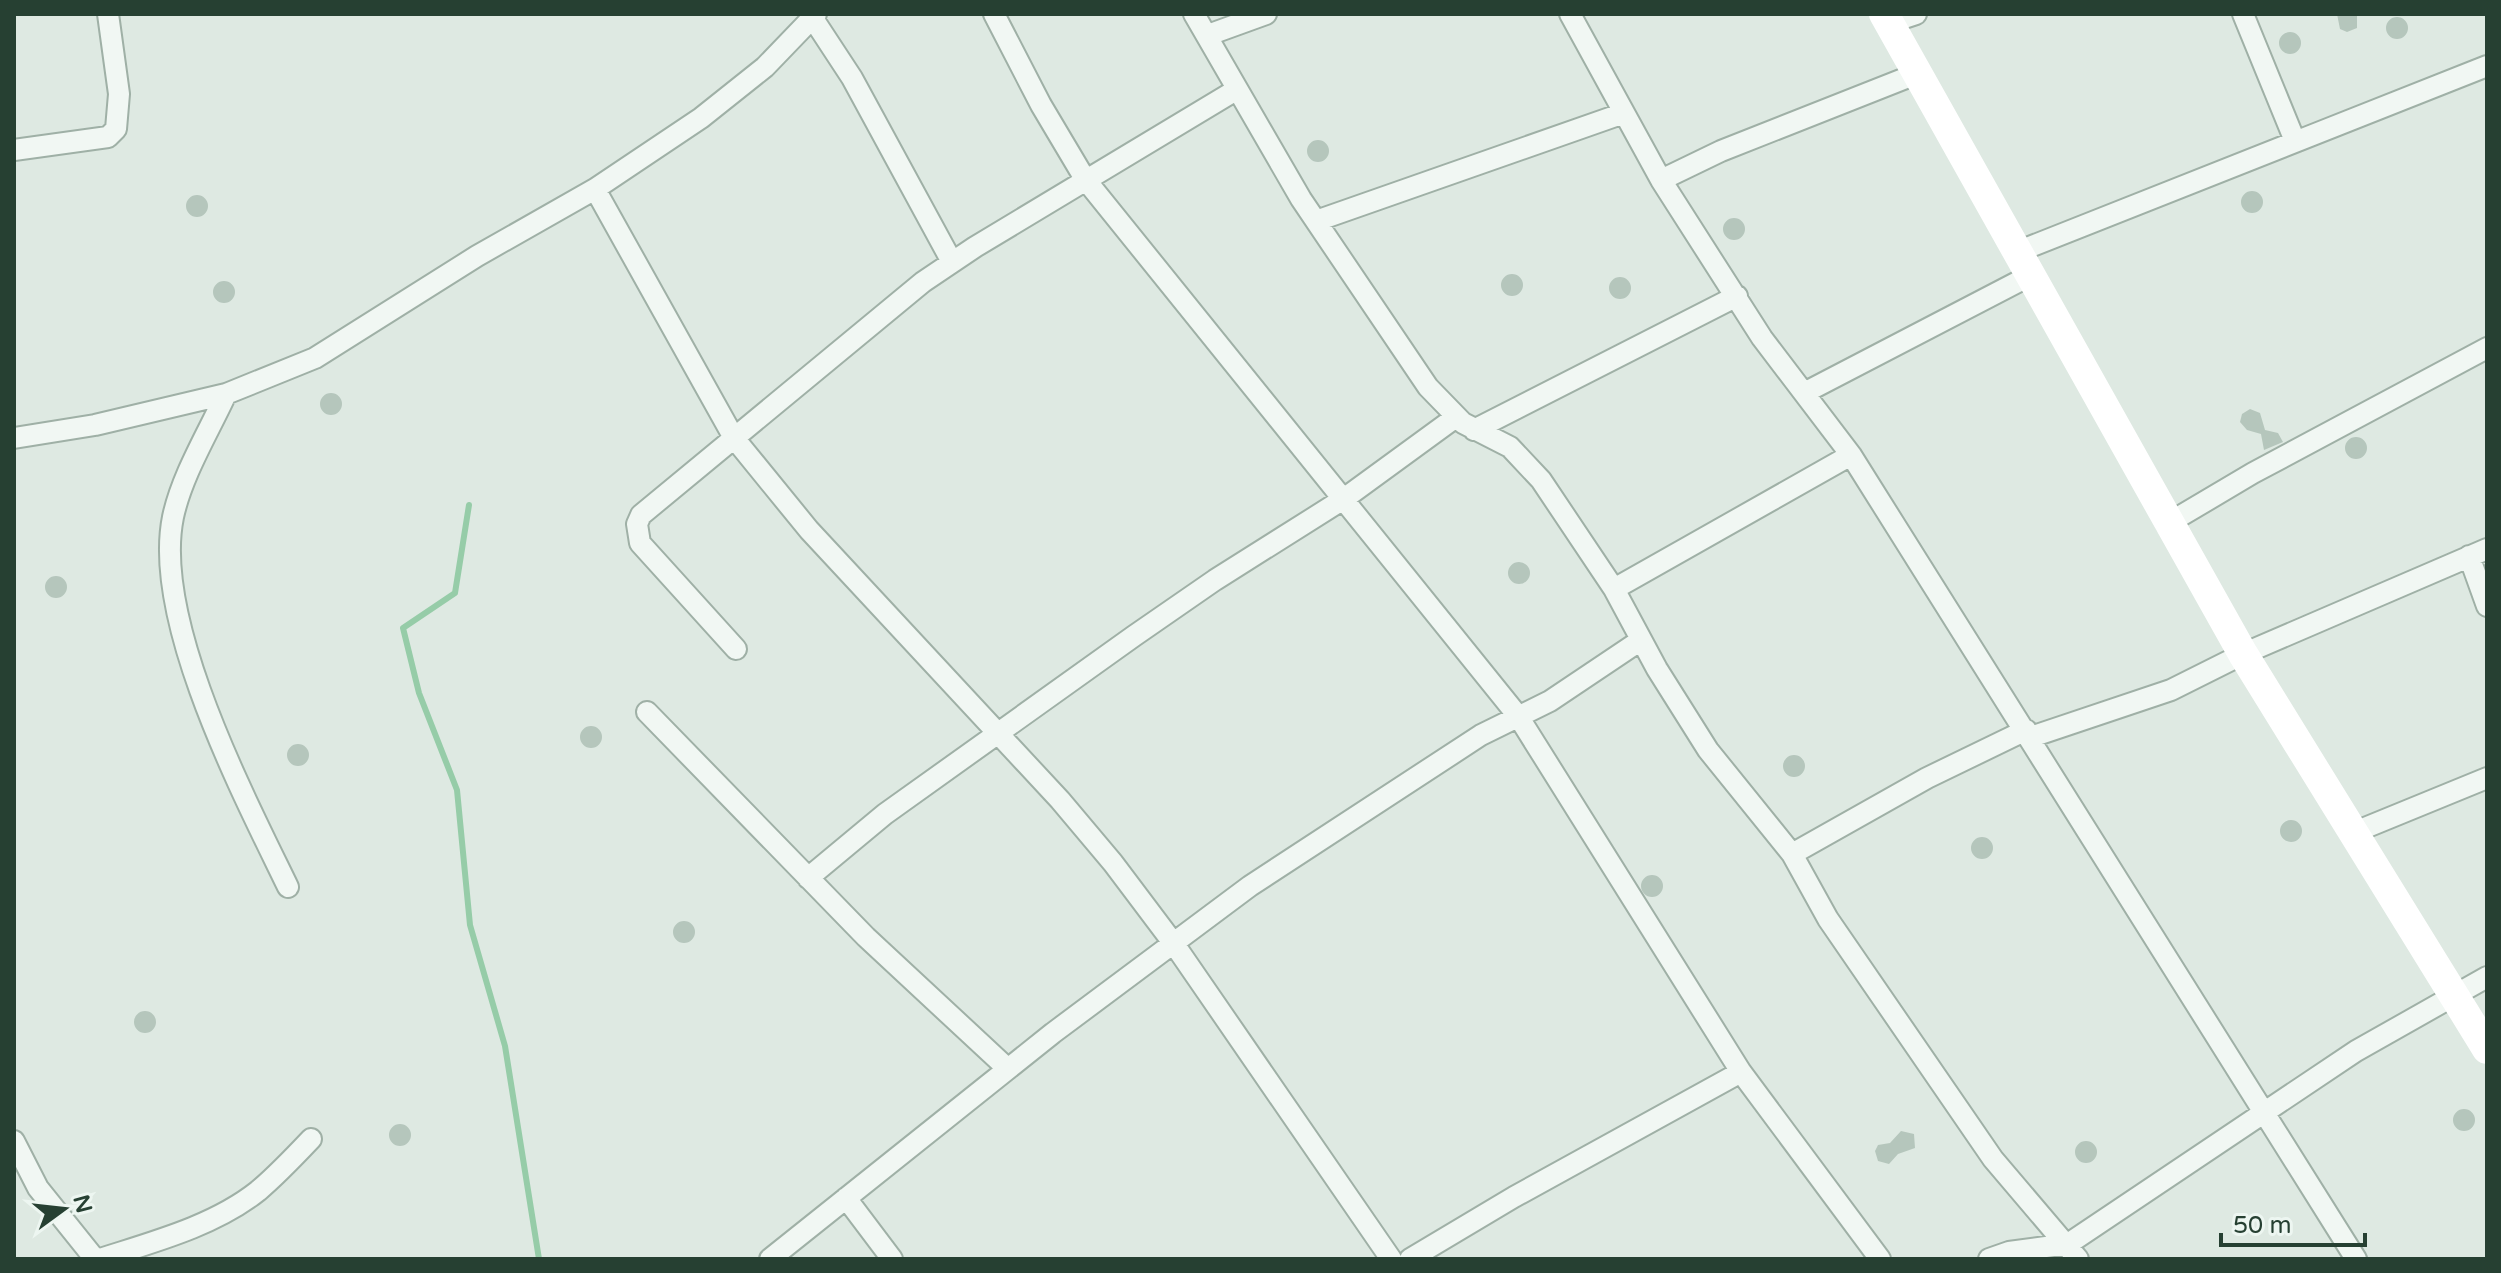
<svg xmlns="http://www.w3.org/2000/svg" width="2501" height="1273" viewBox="0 0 2501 1273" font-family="'Varela Round',sans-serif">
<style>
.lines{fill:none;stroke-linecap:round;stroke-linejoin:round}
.stream{stroke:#96cca8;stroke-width:6}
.building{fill:#b5c6bc}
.street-casing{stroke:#9fb0a6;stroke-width:24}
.street{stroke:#f1f7f3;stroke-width:20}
.secondary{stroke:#fff;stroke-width:30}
</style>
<rect width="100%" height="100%" fill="#dee9e2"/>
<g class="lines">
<path class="stream" d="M469,505L455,593L403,628L419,693L457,790L470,925L505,1046L539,1259"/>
</g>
<path class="building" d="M2337,14H2357V28L2347,32L2340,29Z
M2386 28a11 11 0 1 1 22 0a11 11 0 1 1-22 0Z
M2279 43a11 11 0 1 1 22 0a11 11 0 1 1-22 0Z
M1307 151a11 11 0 1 1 22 0a11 11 0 1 1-22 0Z
M2241 202a11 11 0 1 1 22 0a11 11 0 1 1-22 0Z
M186 206a11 11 0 1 1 22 0a11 11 0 1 1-22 0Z
M1723 229a11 11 0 1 1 22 0a11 11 0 1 1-22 0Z
M1501 285a11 11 0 1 1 22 0a11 11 0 1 1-22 0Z
M1609 288a11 11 0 1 1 22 0a11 11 0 1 1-22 0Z
M213 292a11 11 0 1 1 22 0a11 11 0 1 1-22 0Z
M320 404a11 11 0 1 1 22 0a11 11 0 1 1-22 0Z
M2250,409L2260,413L2265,430L2278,433L2283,442L2264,450L2261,434L2247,430L2240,422L2242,414Z
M2345 448a11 11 0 1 1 22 0a11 11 0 1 1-22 0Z
M1508 573a11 11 0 1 1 22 0a11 11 0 1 1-22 0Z
M45 587a11 11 0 1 1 22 0a11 11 0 1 1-22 0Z
M580 737a11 11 0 1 1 22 0a11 11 0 1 1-22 0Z
M287 755a11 11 0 1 1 22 0a11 11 0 1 1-22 0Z
M1783 766a11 11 0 1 1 22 0a11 11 0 1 1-22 0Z
M2280 831a11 11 0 1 1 22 0a11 11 0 1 1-22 0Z
M1971 848a11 11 0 1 1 22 0a11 11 0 1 1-22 0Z
M1641 886a11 11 0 1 1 22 0a11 11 0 1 1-22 0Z
M673 932a11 11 0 1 1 22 0a11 11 0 1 1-22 0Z
M134 1022a11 11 0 1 1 22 0a11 11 0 1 1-22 0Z
M2453 1120a11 11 0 1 1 22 0a11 11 0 1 1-22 0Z
M389 1135a11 11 0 1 1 22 0a11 11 0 1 1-22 0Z
M1901,1131L1914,1134L1915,1148L1898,1154L1889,1164L1878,1161L1875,1151L1878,1145L1890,1143Z
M2075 1152a11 11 0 1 1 22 0a11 11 0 1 1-22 0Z"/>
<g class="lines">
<g class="street-casing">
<path id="street" d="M810,14L852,78L952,262
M994,14L1041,105L1085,179L1518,716L1741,1072L1880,1259
M1194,14L1301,199L1428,387L1463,423L1510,447L1541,480L1614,589L1657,669L1708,750L1792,854L1828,919L1993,1159L2078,1259
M1570,14L1661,180L1762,338L1851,455L2356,1259
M2243,14L2295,141
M1889,23L1916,14
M1208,35L1266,14
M14,150L108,137L116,129L119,94L108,14
M1661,180L1721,151L1916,74
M595,189L734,438L809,530L1060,800L1113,863L1174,944L1391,1259
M1316,221L1624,113
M2017,252L2487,66
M1804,393L2031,275
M226,394C208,433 182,475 173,517C152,620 243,794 288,887
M1474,430L1737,296
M14,438L95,425L226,394L315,358L477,256L595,189L701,118L765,67L816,14
M2167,524L2253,473L2487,348
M2469,556L2487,606
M1614,589L1851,455
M736,649L640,543L637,524L641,515L923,282L975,247L1236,90
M647,712L866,937L1008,1069
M2031,737L2171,690L2243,654L2487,549
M2355,832L2487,778
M1792,854L1927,778L2026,730
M808,878L885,814L1134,636L1215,580L1345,498L1456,417
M14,1141L38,1188L95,1259
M846,1198L892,1259
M100,1259C153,1242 214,1226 258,1191C277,1175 294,1157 311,1139
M770,1259L1053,1033L1250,886L1481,735L1550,701L1641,640
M1410,1259L1514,1197L1741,1072
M1989,1259L2009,1252L2068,1244L2356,1051L2487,977"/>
</g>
<use href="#street" class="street"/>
<path class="secondary" d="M1884,14L2243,654L2487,1049"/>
</g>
<rect width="2501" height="1273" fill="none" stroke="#264032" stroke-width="32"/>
<g transform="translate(64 1209) rotate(75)" stroke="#edf6f1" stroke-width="6" paint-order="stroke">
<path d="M0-6L14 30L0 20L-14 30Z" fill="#264032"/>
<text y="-12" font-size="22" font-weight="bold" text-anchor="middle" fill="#264032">N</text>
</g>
<path d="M2221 1233v12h144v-12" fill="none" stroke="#264032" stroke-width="4"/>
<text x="2233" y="1233" font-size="24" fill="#264032" stroke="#edf6f1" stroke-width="6" paint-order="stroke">50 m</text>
</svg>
